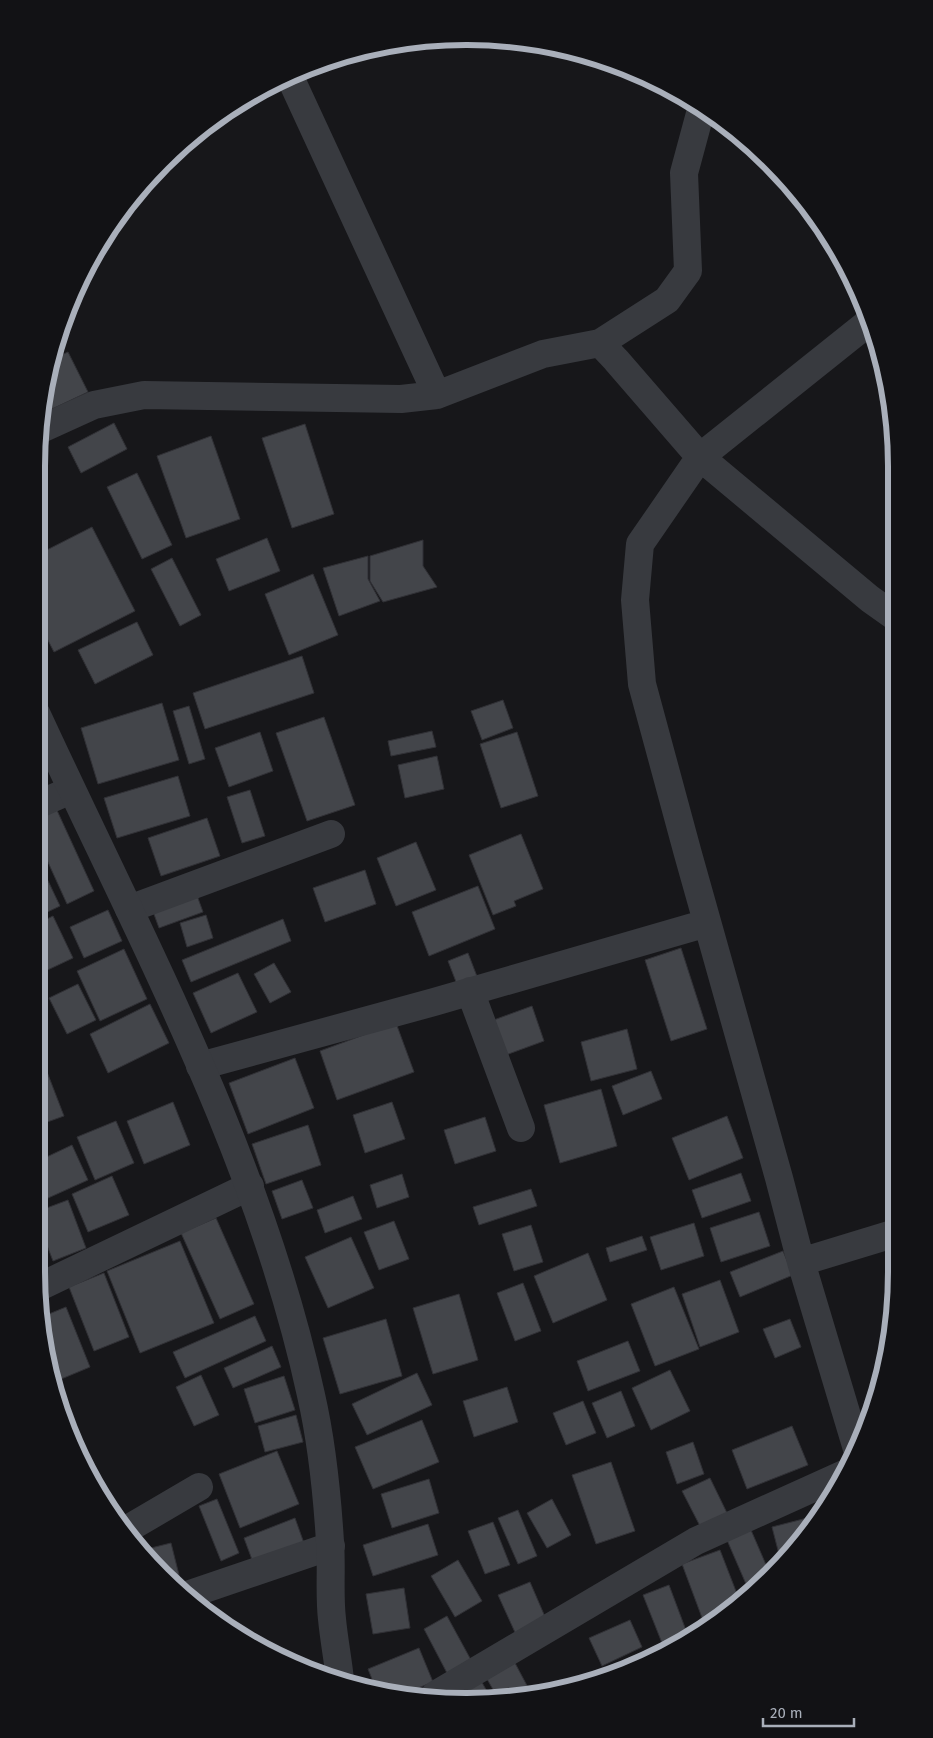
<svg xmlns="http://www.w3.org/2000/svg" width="933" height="1738" viewBox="0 0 933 1738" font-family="'Fira Sans',sans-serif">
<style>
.building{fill:#43454a;stroke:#313136}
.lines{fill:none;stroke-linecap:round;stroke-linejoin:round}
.minor{stroke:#383a3f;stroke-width:28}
.tertiary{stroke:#383a3f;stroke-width:28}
.rim{fill:none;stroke:#a9afba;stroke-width:6}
</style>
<rect width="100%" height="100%" fill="#17171a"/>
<path class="building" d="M68,352L88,392L52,409L45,393L50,360Z
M114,423L127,449L81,473L68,447Z
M305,424L334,514L292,528L262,438Z
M211,436L240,519L186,538L157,456Z
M137,473L172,545L142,559L107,487Z
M92,527L135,611L54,652L37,619V555Z
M267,538L280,571L229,591L216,559Z
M423,540V566L437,587L383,602L370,581V556Z
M368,556V579L380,601L339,616L323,568Z
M172,558L201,615L180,626L151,569Z
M313,574L338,635L289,655L265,594Z
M137,622L153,655L95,684L78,650Z
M302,656L314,693L205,729L193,693Z
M503,700L513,728L482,740L471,711Z
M162,703L179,760L98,784L81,728Z
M189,706L205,759L189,764L173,711Z
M324,717L355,805L307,821L276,733Z
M432,731L436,747L391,756L388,741Z
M260,732L273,771L229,787L215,748Z
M517,732L538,796L501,808L480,744Z
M437,756L444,789L405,798L398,765Z
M178,776L190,816L117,838L104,798Z
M250,790L265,836L242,843L227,797Z
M55,806L94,891L67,904L37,838V814Z
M207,818L220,856L161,876L148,838Z
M521,834L543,889L514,901L516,906L493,915L469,855Z
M416,842L436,890L396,906L377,858Z
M41,866L60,906L37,917V868Z
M365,870L376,904L325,922L313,888Z
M478,886L495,929L429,956L412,912Z
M195,890L203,912L159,928L151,906Z
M108,910L122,941L84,958L70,927Z
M206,915L213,938L187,947L180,923Z
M53,916L73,958L39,974L37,968V924Z
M283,919L291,941L191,982L182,960Z
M681,948L707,1029L671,1041L645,960Z
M124,949L147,999L100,1021L77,971Z
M468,953L478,979L458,987L448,961Z
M274,963L291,992L270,1003L254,974Z
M238,973L257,1012L211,1033L193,993Z
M78,984L96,1020L67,1034L49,998Z
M150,1004L169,1043L108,1073L90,1034Z
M532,1006L544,1041L503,1056L491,1021Z
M396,1023L414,1072L337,1100L320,1051Z
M627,1029L637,1069L591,1081L581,1042Z
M295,1058L314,1108L248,1134L229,1083Z
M42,1059L64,1116L36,1126V1061Z
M651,1071L662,1099L623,1115L612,1086Z
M601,1089L617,1146L560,1163L544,1105Z
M173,1102L190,1145L144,1164L127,1121Z
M392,1102L405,1139L365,1153L353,1115Z
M727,1116L743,1158L689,1180L672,1138Z
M485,1117L496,1151L455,1164L444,1130Z
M116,1121L134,1163L95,1180L77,1137Z
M308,1125L321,1165L266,1184L252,1144Z
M72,1145L88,1180L37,1203L36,1162Z
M741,1173L751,1201L702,1218L692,1190Z
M402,1174L409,1197L377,1208L370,1185Z
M112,1176L129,1215L88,1232L72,1194Z
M302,1180L313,1208L282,1219L272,1191Z
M531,1189L537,1206L479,1225L473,1207Z
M353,1196L362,1219L325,1233L317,1210Z
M68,1200L86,1248L53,1261L36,1217V1212Z
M759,1212L770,1246L721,1262L710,1228Z
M216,1218L254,1304L220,1319L181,1233Z
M394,1221L409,1259L379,1270L364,1232Z
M694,1223L704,1256L661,1270L650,1237Z
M531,1225L543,1262L514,1271L502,1234Z
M642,1236L647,1250L610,1262L606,1248Z
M351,1237L374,1288L328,1308L305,1257Z
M180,1241L214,1323L140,1353L107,1271Z
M783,1251L793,1275L740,1297L730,1272Z
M588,1253L607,1300L553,1323L534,1276Z
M104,1273L129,1337L94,1351L69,1287Z
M720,1280L739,1332L700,1347L682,1294Z
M523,1283L541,1331L515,1341L497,1293Z
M674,1287L699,1349L655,1366L631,1304Z
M459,1294L478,1360L433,1374L413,1308Z
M66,1307L90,1367L54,1382L44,1316Z
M255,1316L266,1341L185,1378L173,1352Z
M386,1319L402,1376L340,1394L323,1338Z
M790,1319L801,1347L775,1358L763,1329Z
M628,1341L640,1371L588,1391L577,1361Z
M272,1346L281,1367L233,1388L224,1368Z
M670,1370L690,1411L651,1430L632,1388Z
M417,1373L432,1405L367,1435L352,1404Z
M201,1375L219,1415L194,1426L176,1387Z
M284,1376L295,1410L255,1423L244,1389Z
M507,1387L518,1422L474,1437L463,1401Z
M621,1391L635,1426L607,1438L592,1403Z
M583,1401L596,1433L566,1445L553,1413Z
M296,1415L303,1442L265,1452L258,1426Z
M422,1420L439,1462L373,1489L355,1447Z
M792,1426L808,1465L747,1489L732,1450Z
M693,1442L704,1474L677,1484L666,1452Z
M277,1451L299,1504L240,1528L219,1474Z
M611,1462L635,1531L596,1544L572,1475Z
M710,1478L727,1513L700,1526L682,1491Z
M429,1479L439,1513L392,1528L381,1494Z
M217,1499L239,1553L221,1561L199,1506Z
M552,1499L571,1535L547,1548L527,1513Z
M518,1510L537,1556L518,1564L498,1518Z
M811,1517L812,1518L781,1562L772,1527Z
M295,1518L305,1546L254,1565L244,1538Z
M493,1522L510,1565L485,1574L468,1531Z
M428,1524L438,1555L373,1576L363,1545Z
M751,1530L770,1574L746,1584L727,1540Z
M171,1543L182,1587L143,1550Z
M720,1550L739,1599L704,1623L682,1564Z
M458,1560L482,1601L455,1617L431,1576Z
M530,1582L549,1626L518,1639L498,1595Z
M669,1585L687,1633L662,1643L643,1595Z
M404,1588L410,1628L373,1634L366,1594Z
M447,1616L471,1660L447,1673L424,1629Z
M630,1620L642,1647L602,1666L589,1638Z
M419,1648L433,1682L408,1692L376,1689L368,1669Z
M515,1663L532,1695L499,1700L487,1679Z
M480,1679L492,1700L450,1696Z"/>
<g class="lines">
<path class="minor" d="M290,77L437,395
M600,343L616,360L700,457L870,599L894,616
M39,430L94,405L144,395L401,399L437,395L543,354L600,343L667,300L688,271L684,173L701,110
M37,805L71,790
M129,909L331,834
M470,991L521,1128
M200,1066L434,1002L707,923
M801,1262L896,1233
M39,1287L250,1186
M857,1449L801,1262L779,1178L688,854L642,684L635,600L640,544L700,457L869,322
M124,1531L199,1487
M190,1594L331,1546
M435,1695L696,1541L844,1474"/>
<path class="tertiary" d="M37,715C139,936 259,1155 311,1395C322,1443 327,1493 330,1542C332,1568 329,1594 332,1619C334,1640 338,1660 340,1680"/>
</g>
<path d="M0 0H933V1738H0ZM466 45H467A421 421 0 0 1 888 466V1272A421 421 0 0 1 467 1693H466A421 421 0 0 1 45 1272V466A421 421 0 0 1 466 45Z" fill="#121215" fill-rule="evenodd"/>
<path class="rim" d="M466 45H467A421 421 0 0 1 888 466V1272A421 421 0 0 1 467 1693H466A421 421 0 0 1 45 1272V466A421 421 0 0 1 466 45Z"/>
<path d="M763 1718v8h91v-8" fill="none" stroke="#a9afba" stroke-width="2.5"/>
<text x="770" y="1718" font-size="15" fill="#a9afba" stroke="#121215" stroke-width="4" paint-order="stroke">20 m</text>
</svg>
